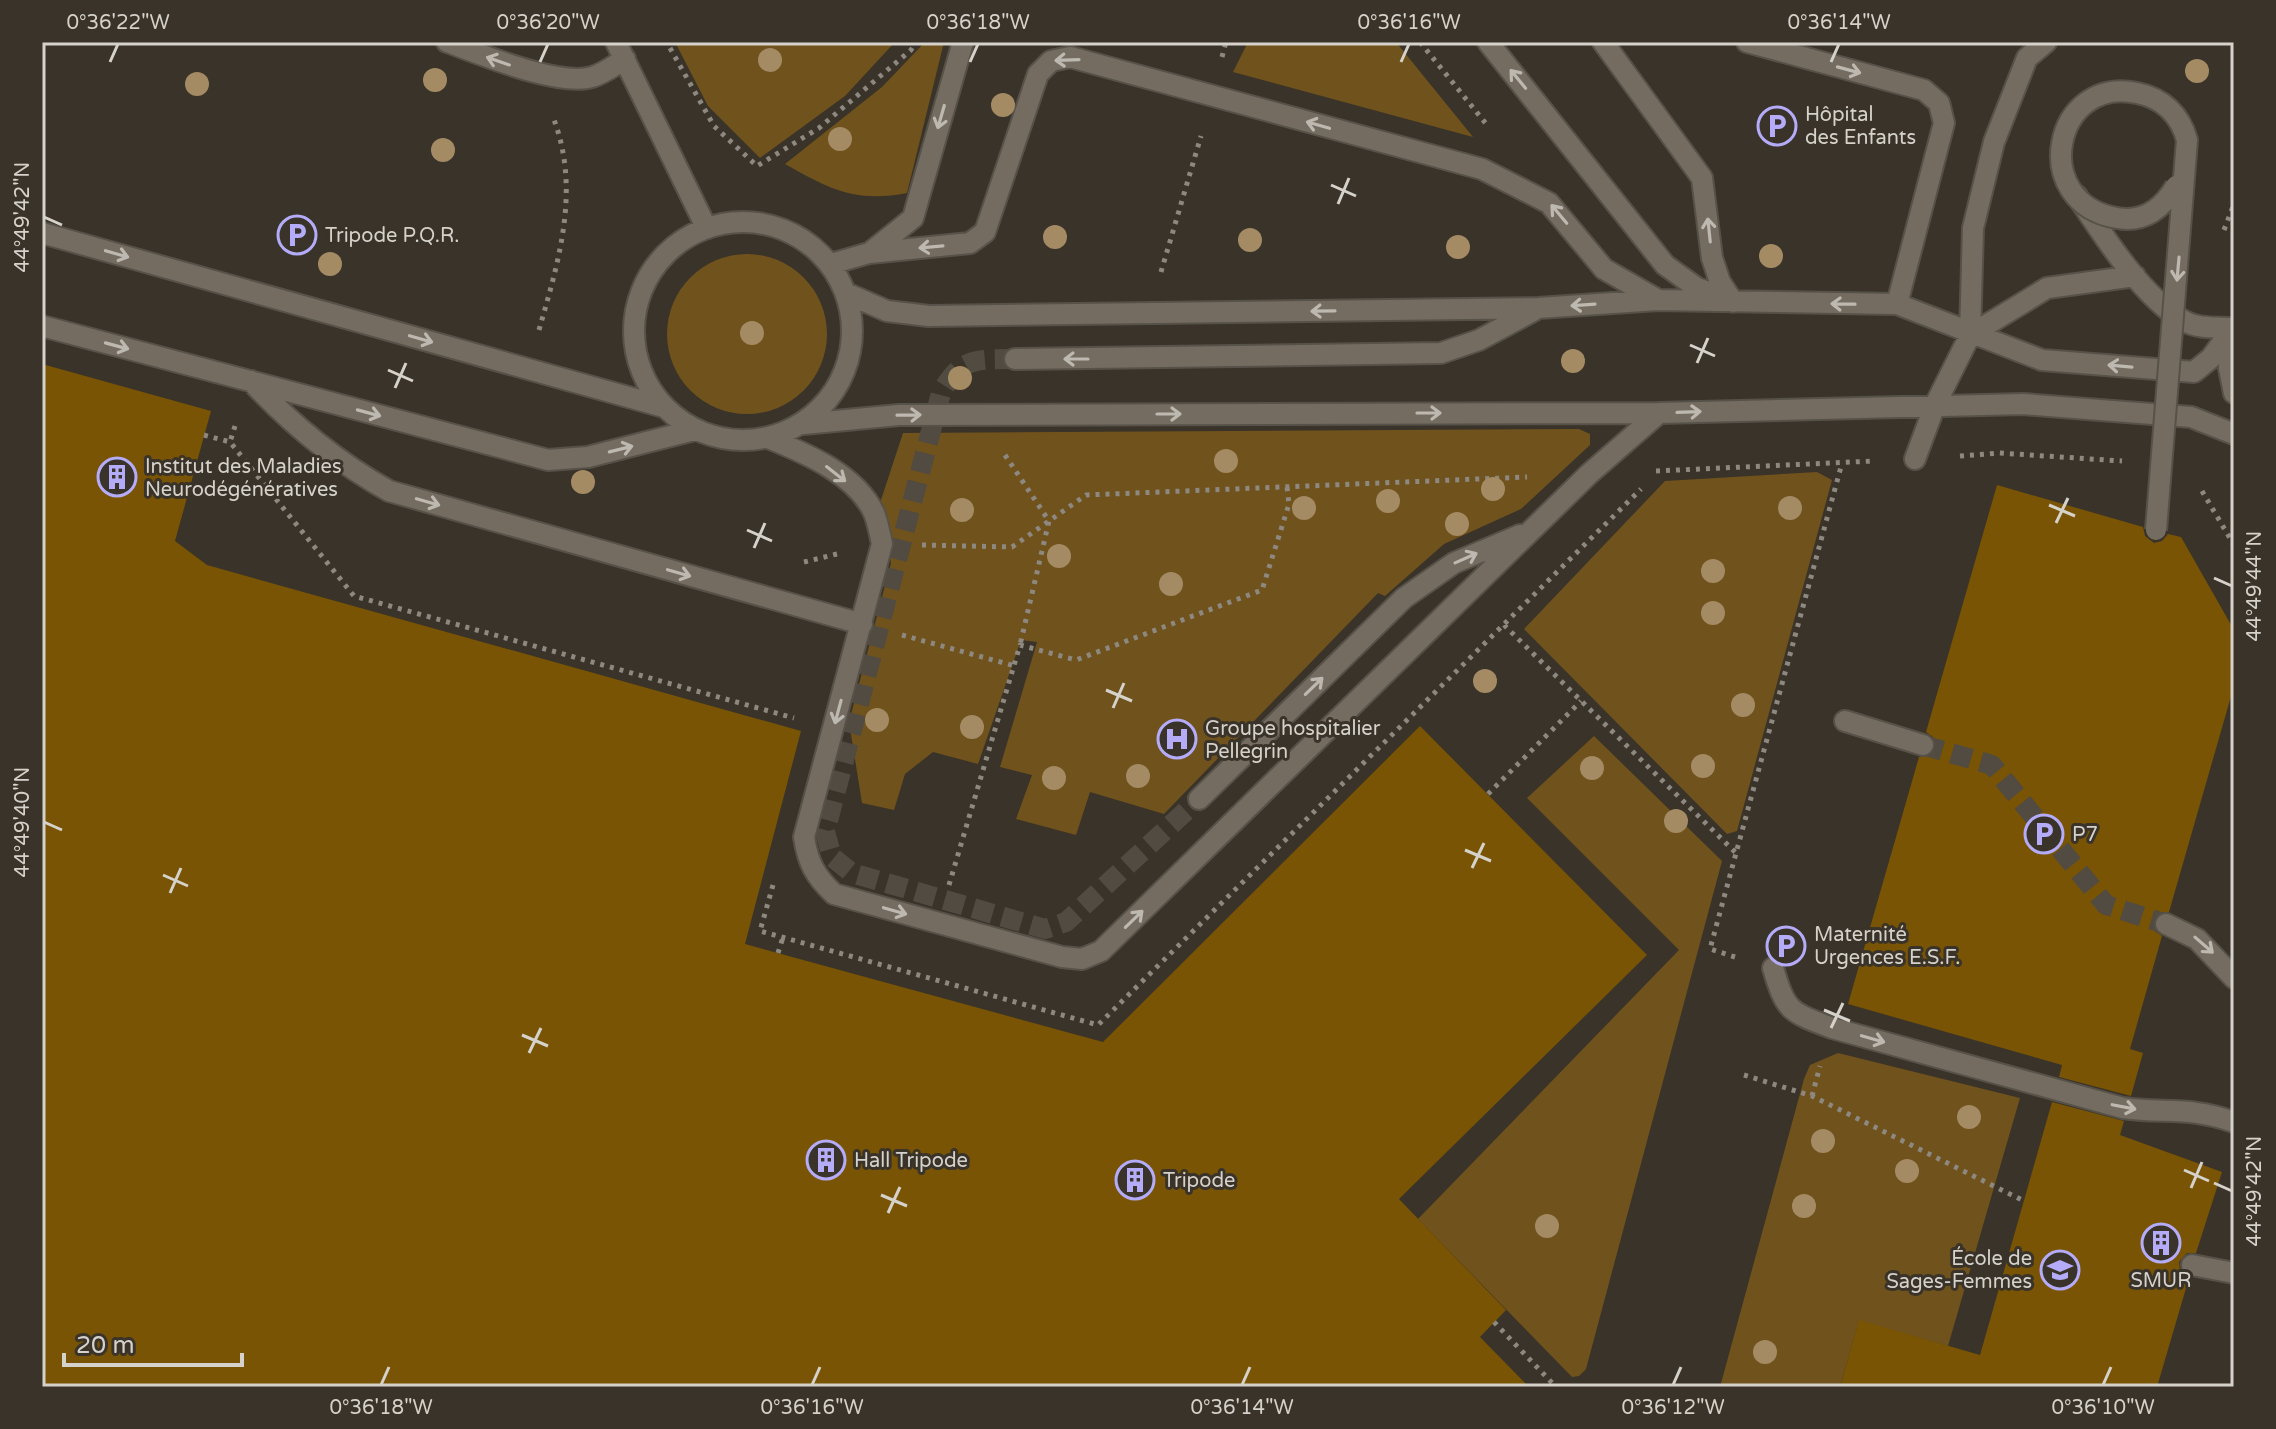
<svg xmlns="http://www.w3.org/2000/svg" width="2276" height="1429" viewBox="0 0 2276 1429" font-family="'Varela Round',sans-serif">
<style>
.green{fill:#70521c}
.building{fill:#785404}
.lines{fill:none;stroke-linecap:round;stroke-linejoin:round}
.minor-tunnel{stroke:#514b41;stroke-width:20;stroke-dasharray:20 10;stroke-linecap:butt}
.minor-casing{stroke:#575249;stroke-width:24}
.path{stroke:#8d8880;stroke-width:5;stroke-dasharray:4 6;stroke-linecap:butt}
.minor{stroke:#746c60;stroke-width:20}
.minor-bridge-casing{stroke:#575249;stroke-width:24;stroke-linecap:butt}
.minor-bridge{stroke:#746c60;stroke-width:20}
.tree{fill:#a48b64}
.oneway{stroke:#bdb8b0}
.ticks{fill:none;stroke:#d5d1cb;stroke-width:3}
.labels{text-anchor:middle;stroke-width:6;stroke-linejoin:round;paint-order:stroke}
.poi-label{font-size:20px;fill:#d5d1cb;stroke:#3a3329;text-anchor:start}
.neatline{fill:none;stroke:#d5d1cb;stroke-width:3}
.ticks-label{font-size:20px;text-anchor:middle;fill:#d5d1cb}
</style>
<rect width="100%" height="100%" fill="#3a3329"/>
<path class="green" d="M675,42H895L845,96L760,158L708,106Z
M925,42H944L907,193C856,203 829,189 785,164L882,87Z
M1248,42H1396L1473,137L1233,72Z
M667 334a80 80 0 1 1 160 0a80 80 0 1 1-160 0Z
M1579,429L1590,434V445L1521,509L1444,544L1385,596L1378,593L1164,814L1090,792L1076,835L1016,819L1032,775L1000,767L1037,642L1021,640L978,764L933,752L905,774L894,810L862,803L849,722L891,563L880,503L903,433Z
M1817,472L1832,480L1737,831L1727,834L1524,629L1665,481Z
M1594,736L1722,861L1586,1369L1579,1376L1572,1377L1418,1219L1679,950L1527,798Z
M1838,1053L2020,1098L1948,1346L1859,1321L1840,1387H1720L1804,1079L1810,1065Z"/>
<path class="building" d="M42,364L211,411L175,541L207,565L801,731L745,944L1103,1042L1420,726L1647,955L1399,1199L1506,1310L1480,1337L1529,1387H42Z
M1997,485L2143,527L2145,536L2154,543L2162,541L2168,534L2181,537L2234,630V686L2169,912L2159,913L2154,919L2155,931L2162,936L2130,1049L2143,1053L2131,1096L2059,1077L2062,1065L1848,1004L1919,757L1931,755L1936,748L1933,737L1926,732Z
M2052,1102L2124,1121L2120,1135L2222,1172L2196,1253H2187L2179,1262L2180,1270L2189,1278L2157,1387H1840L1859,1320L1980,1355Z"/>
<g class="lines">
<path class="minor-tunnel" d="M1015,359C976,360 962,356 941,393L825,832L832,857L852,873L1045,929L1066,922L1199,799
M1923,745L1992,765L2106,905L2166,924"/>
<g class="minor-casing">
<path id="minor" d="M447,42C481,54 558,87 592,77C603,74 615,65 625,59
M616,42L706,227
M1488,42L1665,265L1697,288L1719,296
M1603,42L1702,178L1712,258L1720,282L1733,302
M1747,42L1924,90L1939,103L1944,123L1897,304
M2077,196C2102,234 2143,298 2184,321C2198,329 2217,327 2233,328
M634 331a109 109 0 1 1 218 0a109 109 0 1 1-218 0Z
M42,233L664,407
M872,251L913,218L963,42
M831,264L869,253L970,243L985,232L1038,74L1051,61L1070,57L1482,169L1549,203L1604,269L1658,300
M848,294L887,311L929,316L1538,308L1658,300L1897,304L2042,360L2194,372L2211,358L2233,328
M42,326L548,460L588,457L694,430
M2233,330L2229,368L2234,393
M1970,335L2047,288L2135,276
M1015,359L1441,353L1479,340L1535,310
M251,381C292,425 337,462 389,491L862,624
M803,424L899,415L1659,413L2023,404L2191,417L2234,434
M768,438C805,453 856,474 874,513C878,523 880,534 882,544L804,837C808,863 815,876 834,894L1062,957L1082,959L1101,951L1589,474L1659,413
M1915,459L1935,405L1970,335L1973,228L1994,142L2027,58L2046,42
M1845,721L1923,745
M1199,799L1404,598L1454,563L1520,535
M2166,924L2197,939L2234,978
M1773,968C1786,1012 1790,1012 1832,1028L2123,1108C2166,1114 2189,1106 2234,1122
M2192,1265L2234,1273"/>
</g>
<path class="path" d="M1420,42L1487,125
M670,48L714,126L757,166L819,128L911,50L916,42
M1222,57L1226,42
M2224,230L2234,204
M1161,272L1201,136
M539,330C559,260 581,189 553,117
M235,426L230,442L354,596L794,718
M204,435L230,442
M1005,455L1049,521L1020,645
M1960,456L1999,453L2122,461
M1656,471L1874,461
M2202,491L2234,545
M922,545L1012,547L1086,495L1527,477
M804,562L837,554
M1504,625L1738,855
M902,635L1015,666
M1488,794L1581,701
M773,885L760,931L1098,1025L1641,489
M949,885L1020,645L1076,660L1262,590L1289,504L1287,487
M778,953L783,937
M1735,957L1710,949L1842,463
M1744,1075L1812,1096L2024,1201
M1812,1096L1820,1066
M1494,1322L1556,1387"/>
<use href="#minor" class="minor"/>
<g class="minor-bridge-casing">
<path id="minor-bridge" d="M2156,530L2187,140C2180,115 2163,98 2137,93C2053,75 2028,203 2117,218C2144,223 2163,208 2176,186"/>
</g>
<use href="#minor-bridge" class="minor-bridge"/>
</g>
<g class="tree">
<circle cx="770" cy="60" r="12"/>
<circle cx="2197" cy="71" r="12"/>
<circle cx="435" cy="80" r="12"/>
<circle cx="197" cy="84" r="12"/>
<circle cx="1003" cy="105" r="12"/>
<circle cx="840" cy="139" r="12"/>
<circle cx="443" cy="150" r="12"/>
<circle cx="1055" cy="237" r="12"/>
<circle cx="1250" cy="240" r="12"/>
<circle cx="1458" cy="247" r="12"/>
<circle cx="1771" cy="256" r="12"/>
<circle cx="330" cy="264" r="12"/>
<circle cx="752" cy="333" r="12"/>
<circle cx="1573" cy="361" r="12"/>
<circle cx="960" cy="378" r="12"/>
<circle cx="1226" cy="461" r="12"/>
<circle cx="583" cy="482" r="12"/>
<circle cx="1493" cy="489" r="12"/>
<circle cx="1388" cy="501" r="12"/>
<circle cx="1304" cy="508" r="12"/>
<circle cx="1790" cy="508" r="12"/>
<circle cx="962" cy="510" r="12"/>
<circle cx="1457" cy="524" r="12"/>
<circle cx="1059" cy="556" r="12"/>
<circle cx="1713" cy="571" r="12"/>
<circle cx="1171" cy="584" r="12"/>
<circle cx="1713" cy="613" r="12"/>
<circle cx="1485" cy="681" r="12"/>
<circle cx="1743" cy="705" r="12"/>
<circle cx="877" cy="720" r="12"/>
<circle cx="972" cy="727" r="12"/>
<circle cx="1703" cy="766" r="12"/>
<circle cx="1592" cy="768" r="12"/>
<circle cx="1138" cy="776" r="12"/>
<circle cx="1054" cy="778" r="12"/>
<circle cx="1676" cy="821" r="12"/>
<circle cx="1969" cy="1117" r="12"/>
<circle cx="1823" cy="1141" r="12"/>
<circle cx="1907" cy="1171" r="12"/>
<circle cx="1804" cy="1206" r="12"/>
<circle cx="1547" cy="1226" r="12"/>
<circle cx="1765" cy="1352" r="12"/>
</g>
<defs><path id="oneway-shaft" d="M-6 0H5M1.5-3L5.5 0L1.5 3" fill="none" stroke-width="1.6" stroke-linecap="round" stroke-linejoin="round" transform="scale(2)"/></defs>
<g class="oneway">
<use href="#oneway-shaft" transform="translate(1067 60) rotate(178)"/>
<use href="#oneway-shaft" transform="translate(498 61) rotate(-161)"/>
<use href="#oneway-shaft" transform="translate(1849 70) rotate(15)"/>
<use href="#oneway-shaft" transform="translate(1518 79) rotate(-129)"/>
<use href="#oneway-shaft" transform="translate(941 117) rotate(106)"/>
<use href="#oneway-shaft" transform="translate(1318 125) rotate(-164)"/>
<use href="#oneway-shaft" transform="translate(1559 214) rotate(-130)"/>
<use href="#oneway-shaft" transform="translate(1709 230) rotate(-96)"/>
<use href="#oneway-shaft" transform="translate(931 247) rotate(175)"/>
<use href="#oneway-shaft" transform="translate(117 254) rotate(16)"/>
<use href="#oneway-shaft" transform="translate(2178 269) rotate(95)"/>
<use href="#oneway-shaft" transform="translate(1843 304) rotate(-179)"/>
<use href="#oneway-shaft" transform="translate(1583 305) rotate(176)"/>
<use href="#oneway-shaft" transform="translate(1323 311) rotate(179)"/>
<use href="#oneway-shaft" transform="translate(421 339) rotate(16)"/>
<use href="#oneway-shaft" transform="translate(117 346) rotate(15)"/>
<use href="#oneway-shaft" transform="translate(1076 359) rotate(180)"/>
<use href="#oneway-shaft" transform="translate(2120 366) rotate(-175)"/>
<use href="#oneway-shaft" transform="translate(1689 412) rotate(-2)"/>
<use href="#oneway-shaft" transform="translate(369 413) rotate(15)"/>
<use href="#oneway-shaft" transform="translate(1429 413)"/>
<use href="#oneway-shaft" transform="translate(1169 414)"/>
<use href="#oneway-shaft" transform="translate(909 415) rotate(-1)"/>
<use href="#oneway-shaft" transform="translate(621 449) rotate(-14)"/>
<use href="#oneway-shaft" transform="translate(836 474) rotate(38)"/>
<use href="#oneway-shaft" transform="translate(428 502) rotate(16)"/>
<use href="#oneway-shaft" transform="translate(1466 558) rotate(-24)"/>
<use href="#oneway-shaft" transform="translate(679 573) rotate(16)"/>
<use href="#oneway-shaft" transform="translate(1314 686) rotate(-44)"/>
<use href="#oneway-shaft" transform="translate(838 712) rotate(105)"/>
<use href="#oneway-shaft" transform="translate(895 911) rotate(16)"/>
<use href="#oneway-shaft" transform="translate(1134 919) rotate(-44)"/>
<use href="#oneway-shaft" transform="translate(2204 945) rotate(41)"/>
<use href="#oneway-shaft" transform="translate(1873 1039) rotate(16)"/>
<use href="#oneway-shaft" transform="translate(2124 1107) rotate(11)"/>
</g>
<path class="ticks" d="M110,62L118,44M540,62L548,44M970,62L978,44M1401,62L1409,44M1831,62L1839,44M1331,185L1356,196M1338,204L1349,178M44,217L62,225M1690,345L1715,356M1697,363L1708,338M388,370L413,381M395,388L406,363M2049,505L2075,516M2056,523L2068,498M747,530L772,541M754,548L765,523M2214,578L2232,586M1106,690L1132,701M1113,708L1124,683M44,822L62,830M1465,850L1491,861M1472,868L1484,843M163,875L188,886M170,893L181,868M1824,1010L1850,1021M1831,1028L1843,1003M522,1035L548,1046M529,1053L541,1028M2184,1170L2209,1181M2214,1183L2232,1191M2191,1188L2202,1162M881,1195L907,1206M888,1213L900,1187M381,1385L389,1367M812,1385L820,1367M1242,1385L1250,1367M1673,1385L1681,1367M2103,1385L2111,1367"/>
<defs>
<g id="parking-ring" transform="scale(2)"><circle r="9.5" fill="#3a3329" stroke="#b4acf9" stroke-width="1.5"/><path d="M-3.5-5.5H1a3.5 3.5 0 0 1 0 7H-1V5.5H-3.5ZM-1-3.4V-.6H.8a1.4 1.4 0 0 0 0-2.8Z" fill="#b4acf9"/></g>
<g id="building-ring" transform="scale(2)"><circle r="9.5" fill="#3a3329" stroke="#b4acf9" stroke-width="1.5"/><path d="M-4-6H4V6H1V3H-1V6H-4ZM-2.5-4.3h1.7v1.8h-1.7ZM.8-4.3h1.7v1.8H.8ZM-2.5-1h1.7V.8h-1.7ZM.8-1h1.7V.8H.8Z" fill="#b4acf9"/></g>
<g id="hospital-ring" transform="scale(2)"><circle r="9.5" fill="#3a3329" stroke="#b4acf9" stroke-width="1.5"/><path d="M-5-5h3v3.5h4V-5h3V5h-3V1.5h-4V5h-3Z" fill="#b4acf9"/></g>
<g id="university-ring" transform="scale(2)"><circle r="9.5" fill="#3a3329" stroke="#b4acf9" stroke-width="1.5"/><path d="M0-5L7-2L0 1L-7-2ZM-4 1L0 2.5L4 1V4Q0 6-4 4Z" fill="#b4acf9"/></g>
</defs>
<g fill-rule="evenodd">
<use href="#parking-ring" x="1777" y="126"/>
<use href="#parking-ring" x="297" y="235"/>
<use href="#building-ring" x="117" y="477"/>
<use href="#hospital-ring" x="1177" y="739"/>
<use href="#parking-ring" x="2044" y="834"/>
<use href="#parking-ring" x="1786" y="946"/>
<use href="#building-ring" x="826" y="1160"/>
<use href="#building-ring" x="1135" y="1180"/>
<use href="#building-ring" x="2161" y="1243"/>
<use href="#university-ring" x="2060" y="1270"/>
</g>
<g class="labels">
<g class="poi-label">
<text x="1805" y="121">Hôpital<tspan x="1805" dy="23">des Enfants</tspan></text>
<text x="325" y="242">Tripode P.Q.R.</text>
<text x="145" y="473">Institut des Maladies<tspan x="145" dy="23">Neurodégénératives</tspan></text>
<text x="1205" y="735">Groupe hospitalier<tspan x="1205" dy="23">Pellegrin</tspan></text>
<text x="2072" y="841">P7</text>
<text x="1814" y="941">Maternité<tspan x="1814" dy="23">Urgences E.S.F.</tspan></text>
<text x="854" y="1167">Hall Tripode</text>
<text x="1163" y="1187">Tripode</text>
<text x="2032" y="1265" text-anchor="end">École de<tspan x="2032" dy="23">Sages-Femmes</tspan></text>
<text x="2161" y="1287" text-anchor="middle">SMUR</text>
</g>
</g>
<rect width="2276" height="1429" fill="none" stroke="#3a3329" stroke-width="88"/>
<path d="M64 1353v12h178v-12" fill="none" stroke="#d5d1cb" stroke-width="4"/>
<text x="76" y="1353" font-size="24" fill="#d5d1cb" stroke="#3a3329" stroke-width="6" paint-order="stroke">20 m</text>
<rect x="44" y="44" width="2188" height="1341" class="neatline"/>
<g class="ticks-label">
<text x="118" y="29">0°36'22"W</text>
<text x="548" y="29">0°36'20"W</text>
<text x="978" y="29">0°36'18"W</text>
<text x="1409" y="29">0°36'16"W</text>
<text x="1839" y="29">0°36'14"W</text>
<text transform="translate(22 217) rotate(-90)" y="7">44°49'42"N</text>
<text transform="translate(2254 586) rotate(-90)" y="7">44°49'44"N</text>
<text transform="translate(22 822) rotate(-90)" y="7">44°49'40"N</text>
<text transform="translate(2254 1191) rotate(-90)" y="7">44°49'42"N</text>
<text x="381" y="1414">0°36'18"W</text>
<text x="812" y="1414">0°36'16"W</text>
<text x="1242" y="1414">0°36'14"W</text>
<text x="1673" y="1414">0°36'12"W</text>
<text x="2103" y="1414">0°36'10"W</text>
</g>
</svg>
